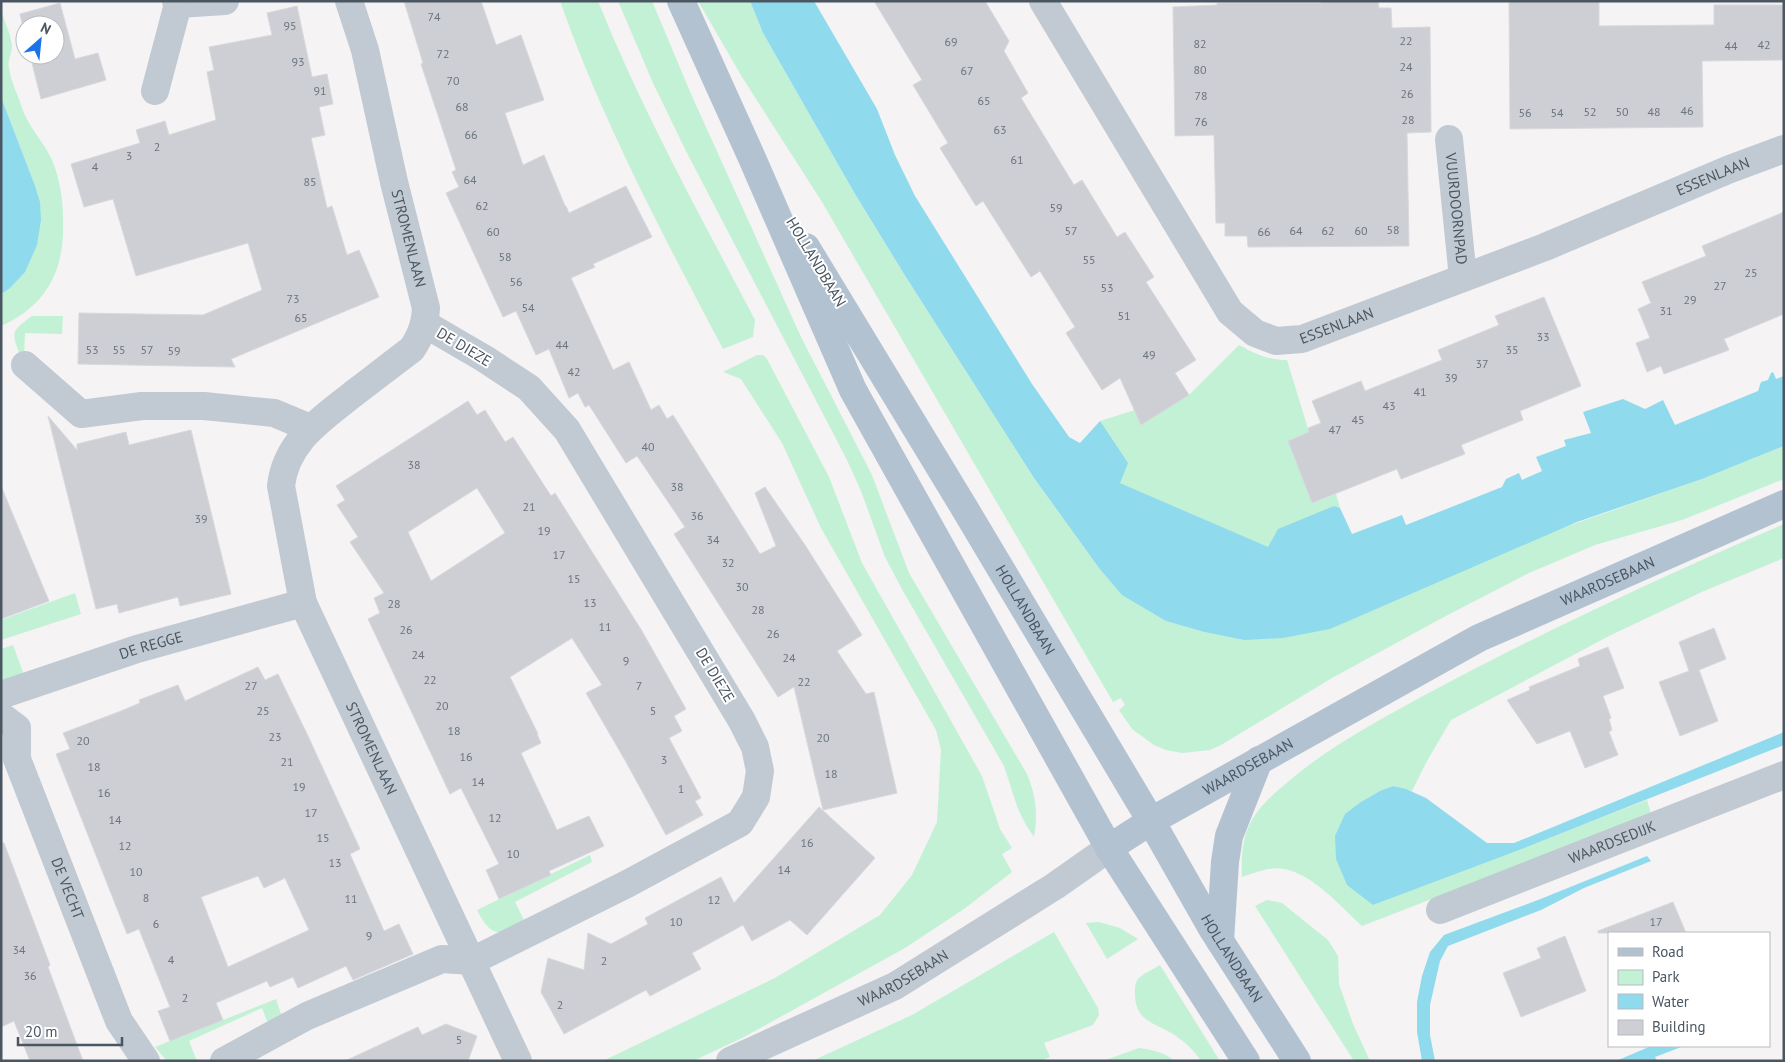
<svg xmlns="http://www.w3.org/2000/svg" width="1785" height="1062" viewBox="0 0 1785 1062" font-family="'PT Sans',sans-serif">
<style>
.green{fill:#c3f1d5}
.water{fill:#90daee}
.building{fill:#cdcfd5;stroke:#d7d9de;fill-rule:evenodd}
.lines{fill:none;stroke-linecap:round;stroke-linejoin:round}
.minor{stroke:#c1cad2;stroke-width:28}
.major{stroke:#b3c2d1;stroke-width:28}
.labels{text-anchor:middle;stroke-width:4;stroke-linejoin:round;paint-order:stroke}
.number-label{font-size:12px;fill:#6b747e}
.street-label{font-size:15px;fill:#4a5661;stroke:#fff}
</style>
<rect width="100%" height="100%" fill="#f5f3f3"/>
<path class="green" d="M560,1H598C642,111 700,215 755,320L753,337L723,349C664,237 602,121 560,1Z
M618,1H652L691,94L801,337L872,475L909,573L1027,774C1036,796 1038,814 1034,837L1026,825L1018,809L1004,766L903,591L885,557L861,491L847,460L686,151L653,83Z
M698,1H750L763,33L855,194L904,274L1034,478L1099,568L1166,621L1204,632L1244,640L1702,479L1784,446V479L1682,520L1595,545L1529,573L1442,618L1332,678L1221,745L1210,750L1182,753L1166,750L1154,745L1132,729L1119,710L1125,705L1121,698L1113,702L822,202L742,77Z
M1,9C4,21 11,34 12,46C12,53 7,61 9,68C11,82 18,95 22,108C29,128 44,142 52,160C60,180 63,199 63,219C65,269 48,305 1,326V294L9,289L34,183L1,97Z
M32,316H63L62,334L25,333L24,357L21,358C12,332 9,333 32,316Z
M1239,345C1255,354 1268,360 1287,360L1309,432L1288,441L1312,503L1336,494L1340,508L1334,506L1268,548L1120,483L1100,421L1138,409L1141,425L1189,395Z
M757,355H763L767,359L829,477L862,563L982,776L1000,829L1012,848L1002,854L1012,872L964,909L905,948L744,1037L693,1061H603L775,978L880,915L912,875L937,822L941,750L936,730L821,528L782,443L741,379L723,372Z
M1784,524V558L1704,591L1609,636L1451,720L1427,761L1412,791L1393,786L1361,802L1373,905L1647,800L1651,814L1362,926C1341,907 1313,874 1284,869C1271,866 1255,873 1242,877C1241,855 1242,834 1255,815C1264,802 1277,791 1289,781C1330,746 1376,722 1423,696C1540,633 1661,577 1784,524Z
M75,593L81,614L1,640V620Z
M13,645L24,675L1,681V649Z
M590,855L592,862L515,902L526,924C499,935 492,939 477,910Z
M1267,900L1282,903L1328,940L1338,956L1339,984L1353,1024L1370,1061H1354L1255,906Z
M1099,922L1120,928L1138,939L1107,959L1086,923Z
M1054,932L1098,1008L1099,1015L1093,1025L1044,1043L1050,1057L1040,1061H812L912,1015Z
M1160,965L1220,1061H1201C1194,1050 1184,1041 1173,1034C1153,1022 1134,1021 1135,991C1135,985 1136,980 1140,977C1146,972 1154,969 1160,965Z
M276,999L282,1017L272,1023L267,1021L262,1008L189,1041L197,1061H167L155,1047Z
M1139,1048C1152,1050 1165,1052 1174,1061H1103Z"/>
<path class="water" d="M750,1H814L877,109L895,155L915,196L1032,384L1069,437L1080,443L1100,421L1128,463L1120,483L1268,547L1278,529L1334,506L1340,508L1352,534L1402,515L1406,525L1502,487L1506,479L1519,473L1522,480L1542,471L1536,457L1566,446L1564,440L1591,433L1583,412L1623,399L1645,409L1663,400L1675,425L1758,391L1761,382L1768,380L1771,373L1773,372L1776,379L1784,376V446L1702,479L1577,522L1330,629L1283,638L1244,640L1204,632L1166,621L1122,595L1099,568L1034,478L904,274L855,194L763,33Z
M1,97L34,183L40,202L41,220L37,245L25,272L9,289L1,294Z
M1784,732V745L1519,850L1373,905L1347,885L1336,859L1335,836L1345,814L1361,802L1380,791L1393,786L1406,789L1426,798L1487,843H1514Z
M1647,856L1651,861L1584,888L1541,910L1448,946L1440,961L1430,1005V1035L1435,1061H1422L1417,1032V1002L1422,976L1430,952L1444,935L1538,900Z
M1651,1046H1684L1655,1057L1657,1061H1616Z"/>
<path class="building" d="M404,1H481L496,45L521,35L544,100L505,113L523,165L544,155L565,206H566L569,213L626,186L652,237L593,264L595,267L571,278L613,370L629,362L651,410L659,405L667,419L673,415L760,554L776,546L755,493L765,487L805,545L862,635L837,651L866,694L874,692L897,793L823,810L794,687L778,697L771,686L674,534L685,527L637,456L626,463L589,405L585,407L578,393L569,398L549,349L536,355L516,311L503,317L446,193L459,187L452,172L456,170L421,64L423,63Z
M874,1H985L1009,41L1004,51L1028,93L1021,98L1074,185L1082,180L1117,237L1125,232L1154,277L1146,282L1196,360L1175,373L1189,395L1141,425L1120,378L1102,390L1066,333L1075,327L1040,271L1031,277L983,201L976,206L940,148L948,143L913,85L922,80Z
M1321,1H1378L1379,8H1391L1392,28L1430,27L1431,132L1407,133L1409,246L1248,247L1247,236H1225V223H1216L1214,135L1175,136L1173,7L1217,5V3H1321Z
M1509,1H1599V26L1714,25V5H1784V60L1702,61L1703,127L1510,129Z
M60,3L75,59L98,53L106,80L41,99L30,55H55V25H25V36L20,14Z
M297,6L312,77L327,74L333,104L319,107L325,135L311,138L327,208L332,206L347,255L359,250L379,297L231,359L235,367L78,364L79,313L203,315L262,290L248,243L136,276L113,199L84,207L71,164L140,143L136,130L165,121L169,135L216,120L207,72L214,70L209,47L272,35L267,13Z
M1784,212V314L1724,339L1729,350L1664,374L1661,366L1647,372L1636,343L1650,338L1638,309L1651,303L1642,282L1706,256L1702,246Z
M1544,297L1581,386L1520,411L1523,420L1461,445L1465,454L1401,479L1397,469L1312,503L1288,441L1309,432L1308,428L1321,423L1312,401L1361,381L1365,391L1442,360L1438,350L1499,325L1495,316Z
M468,401L477,415L485,410L505,442L513,437L551,496L555,493L642,631L686,709L674,716L682,731L669,738L701,798L695,801L703,815L666,835L626,762L586,693L602,685L572,638L510,677L538,734H537L541,743L521,753L557,830L589,816L604,846L549,871L551,875L499,899L486,870L499,864L461,788L450,794L368,619L380,613L374,598L384,593L350,542L358,537L337,505L345,500L336,486ZM477,488L505,533L431,581L408,532Z
M48,416L77,450V444L126,432L129,445L191,430L231,594L180,606L178,597L119,613L117,604L96,609Z
M1,486L49,601L1,619Z
M1714,628L1726,659L1699,670L1718,721L1680,736L1659,682L1689,671L1679,642Z
M1608,647L1624,688L1603,696L1611,718L1609,719L1612,730L1609,732L1618,755L1585,768L1570,731L1537,744L1507,700L1530,690L1529,687L1580,666L1578,659Z
M258,667L265,680L278,674L308,736L360,849L350,854L384,931L399,924L413,954L353,980L346,966L298,988L293,977L270,987L267,981L216,1003L223,1020L170,1041L158,1011L170,1007L139,929L127,934L56,754L70,749L63,733L121,711L140,703L139,700L178,685L185,701ZM258,876L264,888L285,878L309,930L228,967L201,897Z
M819,807L875,858L807,935L790,920L752,941L743,925L692,953L701,969L650,996L646,990L564,1034L541,992L548,958L584,970L588,933L611,944L648,924L645,918L721,877L734,903Z
M1,843H4L50,965L48,967L83,1061H30L14,1021L1,1027Z
M1673,902L1686,933H1598V931Z
M1565,936L1586,991L1521,1017L1503,973L1541,958L1537,948Z
M446,1024L477,1036L468,1061H345L418,1027L422,1035Z"/>
<g class="lines">
<g class="minor">
<path d="M176,1L178,4L225,1"/>
<path id="s1" d="M349,1L365,50L394,182L426,308C425,325 421,335 412,349C392,364 373,379 353,394C321,420 286,441 281,486L303,603L518,1061"/>
<path id="s2" d="M1043,1L1230,312L1255,333L1276,341L1302,339L1545,247L1730,169L1784,149"/>
<path d="M155,91L178,4"/>
<path id="s3" d="M1449,139L1463,278"/>
<path d="M25,365L81,414L142,406H204L274,413L310,428"/>
<path id="s4" d="M1,695L137,649L303,603"/>
<path id="s5" d="M1,716L17,728V759L119,1021L146,1061"/>
<path id="s6" d="M1440,910L1784,775"/>
<path d="M224,1061L307,1016L442,959L472,961L627,884L740,823L756,797L760,771L755,747L742,721L567,430L529,388L485,359L425,324"/>
<path id="s7" d="M730,1061L895,986L1055,886L1109,848"/>
</g>
<g class="major">
<path d="M681,1L752,158L853,390L1109,848L1246,1061"/>
<path id="s8" d="M806,247L962,504L1151,821L1213,930L1297,1061"/>
<path id="s9" d="M1109,848L1151,821L1479,638L1784,504"/>
<path d="M1220,941L1225,862L1229,836L1259,760"/>
</g>
</g>
<g class="labels">
<g class="number-label">
<text x="434" y="21">74</text>
<text x="290" y="30">95</text>
<text x="1406" y="45">22</text>
<text x="951" y="46">69</text>
<text x="1200" y="48">82</text>
<text x="1764" y="49">42</text>
<text x="1731" y="50">44</text>
<text x="443" y="58">72</text>
<text x="298" y="66">93</text>
<text x="1406" y="71">24</text>
<text x="1200" y="74">80</text>
<text x="967" y="75">67</text>
<text x="453" y="85">70</text>
<text x="320" y="95">91</text>
<text x="1407" y="98">26</text>
<text x="1201" y="100">78</text>
<text x="984" y="105">65</text>
<text x="462" y="111">68</text>
<text x="1687" y="115">46</text>
<text x="1590" y="116">52</text>
<text x="1622" y="116">50</text>
<text x="1654" y="116">48</text>
<text x="1525" y="117">56</text>
<text x="1557" y="117">54</text>
<text x="1408" y="124">28</text>
<text x="1201" y="126">76</text>
<text x="1000" y="134">63</text>
<text x="471" y="139">66</text>
<text x="157" y="151">2</text>
<text x="129" y="160">3</text>
<text x="1017" y="164">61</text>
<text x="95" y="171">4</text>
<text x="470" y="184">64</text>
<text x="310" y="186">85</text>
<text x="482" y="210">62</text>
<text x="1056" y="212">59</text>
<text x="1393" y="234">58</text>
<text x="1071" y="235">57</text>
<text x="1296" y="235">64</text>
<text x="1328" y="235">62</text>
<text x="1361" y="235">60</text>
<text x="493" y="236">60</text>
<text x="1264" y="236">66</text>
<text x="505" y="261">58</text>
<text x="1089" y="264">55</text>
<text x="1751" y="277">25</text>
<text x="516" y="286">56</text>
<text x="1720" y="290">27</text>
<text x="1107" y="292">53</text>
<text x="293" y="303">73</text>
<text x="1690" y="304">29</text>
<text x="528" y="312">54</text>
<text x="1666" y="315">31</text>
<text x="1124" y="320">51</text>
<text x="301" y="322">65</text>
<text x="1543" y="341">33</text>
<text x="562" y="349">44</text>
<text x="92" y="354">53</text>
<text x="119" y="354">55</text>
<text x="147" y="354">57</text>
<text x="1512" y="354">35</text>
<text x="174" y="355">59</text>
<text x="1149" y="359">49</text>
<text x="1482" y="368">37</text>
<text x="574" y="376">42</text>
<text x="1451" y="382">39</text>
<text x="1420" y="396">41</text>
<text x="1389" y="410">43</text>
<text x="1358" y="424">45</text>
<text x="1335" y="434">47</text>
<text x="648" y="451">40</text>
<text x="414" y="469">38</text>
<text x="677" y="491">38</text>
<text x="529" y="511">21</text>
<text x="697" y="520">36</text>
<text x="201" y="523">39</text>
<text x="544" y="535">19</text>
<text x="713" y="544">34</text>
<text x="559" y="559">17</text>
<text x="728" y="567">32</text>
<text x="574" y="583">15</text>
<text x="742" y="591">30</text>
<text x="590" y="607">13</text>
<text x="394" y="608">28</text>
<text x="758" y="614">28</text>
<text x="605" y="631">11</text>
<text x="406" y="634">26</text>
<text x="773" y="638">26</text>
<text x="418" y="659">24</text>
<text x="789" y="662">24</text>
<text x="626" y="665">9</text>
<text x="430" y="684">22</text>
<text x="804" y="686">22</text>
<text x="251" y="690">27</text>
<text x="639" y="690">7</text>
<text x="442" y="710">20</text>
<text x="263" y="715">25</text>
<text x="653" y="715">5</text>
<text x="454" y="735">18</text>
<text x="275" y="741">23</text>
<text x="823" y="742">20</text>
<text x="83" y="745">20</text>
<text x="466" y="761">16</text>
<text x="664" y="764">3</text>
<text x="287" y="766">21</text>
<text x="94" y="771">18</text>
<text x="831" y="778">18</text>
<text x="478" y="786">14</text>
<text x="299" y="791">19</text>
<text x="681" y="793">1</text>
<text x="104" y="797">16</text>
<text x="311" y="817">17</text>
<text x="495" y="822">12</text>
<text x="115" y="824">14</text>
<text x="323" y="842">15</text>
<text x="807" y="847">16</text>
<text x="125" y="850">12</text>
<text x="513" y="858">10</text>
<text x="335" y="867">13</text>
<text x="784" y="874">14</text>
<text x="136" y="876">10</text>
<text x="146" y="902">8</text>
<text x="351" y="903">11</text>
<text x="714" y="904">12</text>
<text x="676" y="926">10</text>
<text x="1656" y="926">17</text>
<text x="156" y="928">6</text>
<text x="369" y="940">9</text>
<text x="19" y="954">34</text>
<text x="171" y="964">4</text>
<text x="604" y="965">2</text>
<text x="30" y="980">36</text>
<text x="185" y="1002">2</text>
<text x="560" y="1009">2</text>
<text x="459" y="1044">5</text>
</g>
<g class="street-label">
<text dy="5" stroke="none"><textPath href="#s2" startOffset="886">ESSENLAAN</textPath></text>
<text dy="5" stroke="none"><textPath href="#s3" startOffset="70">VUURDOORNPAD</textPath></text>
<text dy="5" stroke="none"><textPath href="#s1" startOffset="245">STROMENLAAN</textPath></text>
<text transform="translate(816 262) rotate(59)" y="5">HOLLANDBAAN</text>
<text dy="5" stroke="none"><textPath href="#s2" startOffset="481">ESSENLAAN</textPath></text>
<text transform="translate(464 347) rotate(31)" y="5">DE DIEZE</text>
<text dy="5" stroke="none"><textPath href="#s9" startOffset="566">WAARDSEBAAN</textPath></text>
<text dy="5" stroke="none"><textPath href="#s8" startOffset="424">HOLLANDBAAN</textPath></text>
<text dy="5" stroke="none"><textPath href="#s4" startOffset="158">DE REGGE</textPath></text>
<text transform="translate(715 675) rotate(59)" y="5">DE DIEZE</text>
<text dy="5" stroke="none"><textPath href="#s1" startOffset="835">STROMENLAAN</textPath></text>
<text dy="5" stroke="none"><textPath href="#s9" startOffset="161">WAARDSEBAAN</textPath></text>
<text dy="5" stroke="none"><textPath href="#s6" startOffset="185">WAARDSEDIJK</textPath></text>
<text dy="5" stroke="none"><textPath href="#s5" startOffset="190">DE VECHT</textPath></text>
<text dy="5" stroke="none"><textPath href="#s8" startOffset="829">HOLLANDBAAN</textPath></text>
<text dy="5" stroke="none"><textPath href="#s7" startOffset="192">WAARDSEBAAN</textPath></text>
</g>
</g>
<rect width="1785" height="1062" fill="none" stroke="#4a5661" stroke-width="5"/>
<rect x="1608" y="932" width="162" height="115" fill="#ffffff" stroke="#b7bbc0"/>
<rect x="1618" y="948" width="25" height="8" fill="#b3c2d1" stroke="#b7bbc0"/>
<text x="1652" y="957" font-size="15" fill="#4a5661">Road</text>
<rect x="1618" y="970" width="25" height="15" fill="#c3f1d5" stroke="#b7bbc0"/>
<text x="1652" y="982" font-size="15" fill="#4a5661">Park</text>
<rect x="1618" y="994" width="25" height="15" fill="#90daee" stroke="#b7bbc0"/>
<text x="1652" y="1007" font-size="15" fill="#4a5661">Water</text>
<rect x="1618" y="1020" width="25" height="15" fill="#cdcfd5" stroke="#b7bbc0"/>
<text x="1652" y="1032" font-size="15" fill="#4a5661">Building</text>
<g transform="translate(40 40) rotate(27)"><circle r="24" fill="#ffffff" stroke="#b7bbc0"/>
<path d="M0-4L9 19L0 12L-9 19Z" fill="#1a73e8"/>
<text y="-8" font-size="14" font-weight="bold" text-anchor="middle" fill="#4a5661">N</text>
</g>
<path d="M18 1037v8h104v-8" fill="none" stroke="#4a5661" stroke-width="2.5"/>
<text x="25" y="1037" font-size="15" fill="#4a5661" stroke="#ffffff" stroke-width="4" paint-order="stroke">20 m</text>
</svg>
